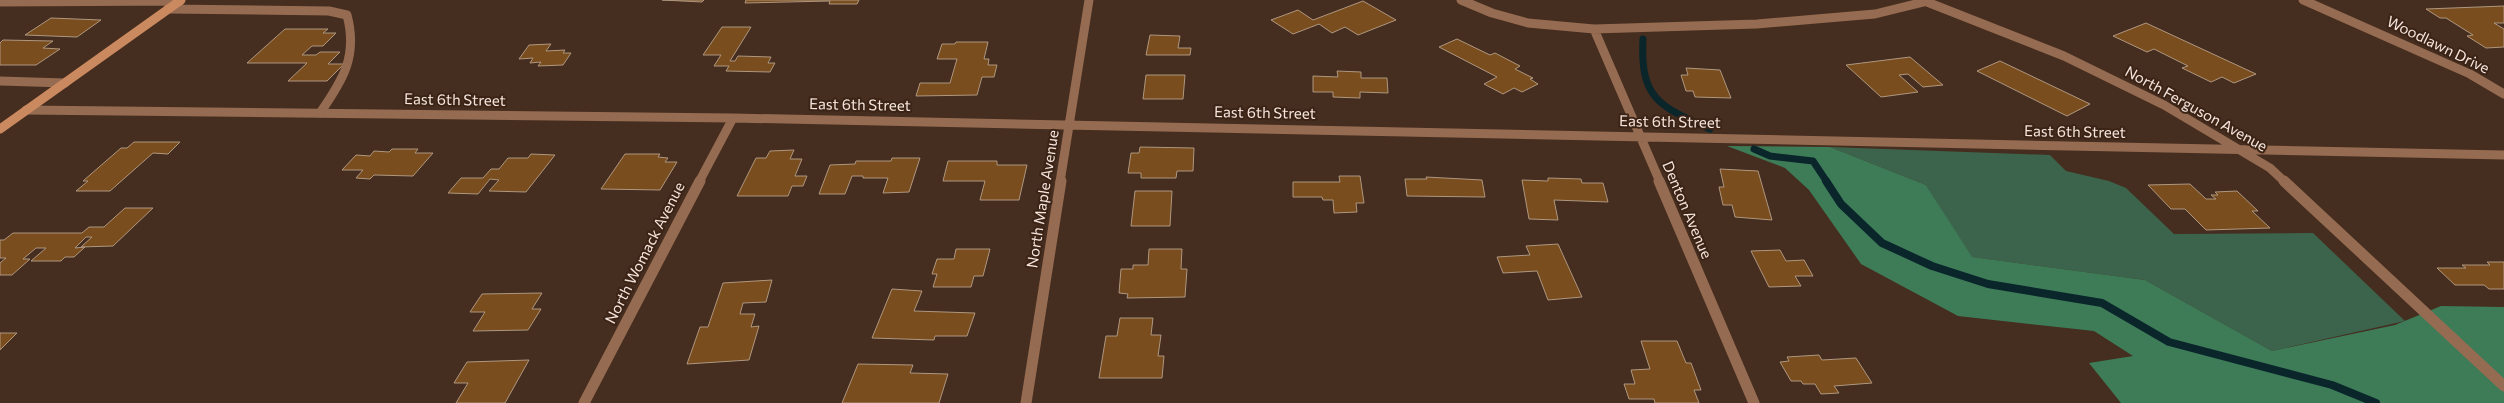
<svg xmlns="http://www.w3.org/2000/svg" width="2504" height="403" viewBox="0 0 2504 403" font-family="Commissioner,sans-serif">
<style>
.green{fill:#3c644c}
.forest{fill:#3e7c58}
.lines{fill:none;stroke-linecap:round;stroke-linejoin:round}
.stream-far1{stroke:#0a262b;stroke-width:7}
.stream{stroke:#0a262b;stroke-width:8}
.building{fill:#794d1d;stroke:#af9780}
.lane{stroke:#956b51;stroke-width:9}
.street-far1{stroke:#956b51;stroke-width:9}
.street{stroke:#956b51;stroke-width:11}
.secondary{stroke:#cb895f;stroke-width:9}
.labels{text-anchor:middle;stroke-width:4;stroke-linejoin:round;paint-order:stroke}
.street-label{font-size:15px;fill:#f6e5dd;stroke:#3b2316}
</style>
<rect width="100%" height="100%" fill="#452d1f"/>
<path class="green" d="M1830,147L2050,155L2066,171L2109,181L2126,188L2174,234L2313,233L2405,321L2272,351L2145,280L1971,257L1926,185Z"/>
<path class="forest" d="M1727,146L1830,147L1926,185L1972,257L2145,280L2272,351L2395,325L2441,306L2504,307V403H2121L2089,363L2133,356L2094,331L1958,316L1861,264L1809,190L1785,168Z"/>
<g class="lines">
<path class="stream-far1" d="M1643,39C1640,99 1659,106 1710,129
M1754,149L1770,156L1813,161L1827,182"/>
<path class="stream" d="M1826,181L1841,204L1882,243L1932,266L1988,284L2102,303L2169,342L2332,385L2376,403"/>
</g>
<path class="building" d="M662,0H704L702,2Z
M746,0H859L857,4H829L830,1L745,3Z
M1363,1L1396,20L1358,35L1345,27L1332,33L1319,24L1293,34L1271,20L1298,10L1313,20Z
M2504,6V23H2494L2504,29V47L2486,48L2467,36L2473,35L2446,18H2440L2426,9Z
M51,18L101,20L77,37L25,35Z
M2146,23L2256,74L2234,83L2222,77L2211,82L2182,68L2188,66L2154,49L2147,52L2113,36Z
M722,27H751L730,61H735L738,56L771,57L768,63H775L770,72L726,71L729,66H714L721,55H703Z
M285,29H328L323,33H336L323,46H312L302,55H316L320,52H340L328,64H344L327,81H288L307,63H247Z
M1150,35L1180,36L1178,48H1191L1190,55H1146Z
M1457,39L1490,55L1495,53L1520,66L1515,69L1533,78L1530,79L1538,84L1522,92L1514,88L1503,94L1484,84L1497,77L1439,47Z
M3,40L53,41L43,48L60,49L36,65H0V43Z
M956,42H988L984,59H989L988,65H997L994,77H982L977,95L916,96L920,83H950L957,59H937L942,44H955Z
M551,44L546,51L565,50L563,53H571L563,65L538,66L541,62L530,63L533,58L519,59L529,45Z
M1910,57L1943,85L1923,87L1908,74L1899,75L1918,92L1881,97L1846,65Z
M2000,61L2090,104L2067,116L1977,71Z
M1686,68L1720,70L1731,98L1695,97L1693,91H1686L1681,75H1688Z
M1337,71L1361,72V78H1387L1388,93L1360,92V98L1333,97V92H1313V76L1338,77Z
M1146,75H1185L1183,99H1143Z
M134,142H180L168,154L153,153L110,191H76L88,181H83L121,148H127Z
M1140,147L1194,148L1193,171H1177L1176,178H1141V173H1128L1131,153H1139Z
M392,149H418L415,153H433L413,176L374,175L370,179L356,178L363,170H342L356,155L370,156L374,151L389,152Z
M794,150L790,159H802L795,176H807L803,186H792L788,196H737L756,158H766L770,151Z
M531,154L555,155L526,192L489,191L499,180L490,179L478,194L448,193L461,178H483L491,169H499L508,158H528Z
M625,154H660L658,157L668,158L665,162H677L660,190L601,189Z
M892,158H920L909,192L883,193L888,178H863V176H852L845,194H819L830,165L855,164L856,161H891Z
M948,161H997V165H1027L1019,200H980L985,181H943Z
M1720,169L1758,171L1772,220L1735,217L1732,205H1723L1719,187H1724Z
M1339,176H1360L1364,203H1356L1357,212L1334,213L1333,200H1323L1322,197H1293V182H1340Z
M1426,177L1482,180L1485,197L1407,196L1405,179H1427Z
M1548,178L1581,179L1582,183H1603L1608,202L1554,200L1558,220L1529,219L1522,180L1548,181Z
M2190,184L2206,199H2216L2211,195H2218L2215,192L2237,191L2258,211H2252L2270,228L2206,230L2185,209H2171L2148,185Z
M1135,191H1172L1170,226H1131Z
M125,208H153L113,246L81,247L92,237H86L75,248L85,247L74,257H65L61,261H31L46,248H36L23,259H30L12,275H0V263L6,258H0V240H4L13,233H82L89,227H104Z
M1558,244L1582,297L1548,300L1537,271L1503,273L1497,257L1530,255L1526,246Z
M956,249H990L983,276H974L971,287H933L937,274H932L937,259H954Z
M1149,249H1182L1181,269H1187L1185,297L1127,298L1128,294L1119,293L1121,269H1133V265H1148Z
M1780,250L1786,261L1804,260L1813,276H1795L1801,286L1769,287L1751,251Z
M2487,262H2504V289H2489L2484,285H2455L2437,268H2466L2462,265H2490Z
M772,280L766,302L743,303L740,314H755L751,327L759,326L749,360L687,364L700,327H708L723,283Z
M892,289L922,291L914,311L975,313L967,336H935L934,340L872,338Z
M542,293L532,309H541L528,330L473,331L485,312H470L482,294Z
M1120,318H1153L1151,335H1161L1158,356H1164L1162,378H1099L1106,336H1117Z
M0,333H17L0,350Z
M1641,341H1677L1686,363H1691L1701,390H1694L1699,403H1655L1654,399H1629L1624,384H1635L1631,370L1650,369Z
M1819,355L1822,360L1856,358L1872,383L1834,386L1839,393L1821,394L1815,384H1803L1801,381H1791L1780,362L1789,361L1787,357Z
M529,360L505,403H456L468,383H454L467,362Z
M858,364L913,365L910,373L948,374L939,403H842Z"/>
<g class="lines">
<path class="lane" d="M0,2L180,1
M168,9L329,11L347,15C358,56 343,80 320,113"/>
<path class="street-far1" d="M1461,0L1492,13L1528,23L1594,29L1757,24L1875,14L1924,2
M1922,0L2064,56L2164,105L2270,168L2285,182
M2303,0L2470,74L2504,94
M1594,29L1660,182
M0,81L65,83
M26,110L733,118L2504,155
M699,182L733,118
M1060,182L1089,0"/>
<path class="street" d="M1659,181L1754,403
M2284,181L2504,386
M584,403L700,181
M1026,403L1061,181"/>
<path class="secondary" d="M0,129L181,0"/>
</g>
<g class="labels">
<g class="street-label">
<text transform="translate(2438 45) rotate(26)" y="5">Woodlawn Drive</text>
<text transform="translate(455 100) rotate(1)" y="5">East 6th Street</text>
<text transform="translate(860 105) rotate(1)" y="5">East 6th Street</text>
<text transform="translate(2196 109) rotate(29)" y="5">North Ferguson Avenue</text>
<text transform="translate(1265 113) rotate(1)" y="5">East 6th Street</text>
<text transform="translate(1670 122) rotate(1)" y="5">East 6th Street</text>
<text transform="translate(2075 132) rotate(1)" y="5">East 6th Street</text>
<text transform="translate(1043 199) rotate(-81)" y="5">North Maple Avenue</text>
<text transform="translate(1687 210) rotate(67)" y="5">Denton Avenue</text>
<text transform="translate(645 253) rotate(-63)" y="5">North Womack Avenue</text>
</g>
</g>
</svg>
